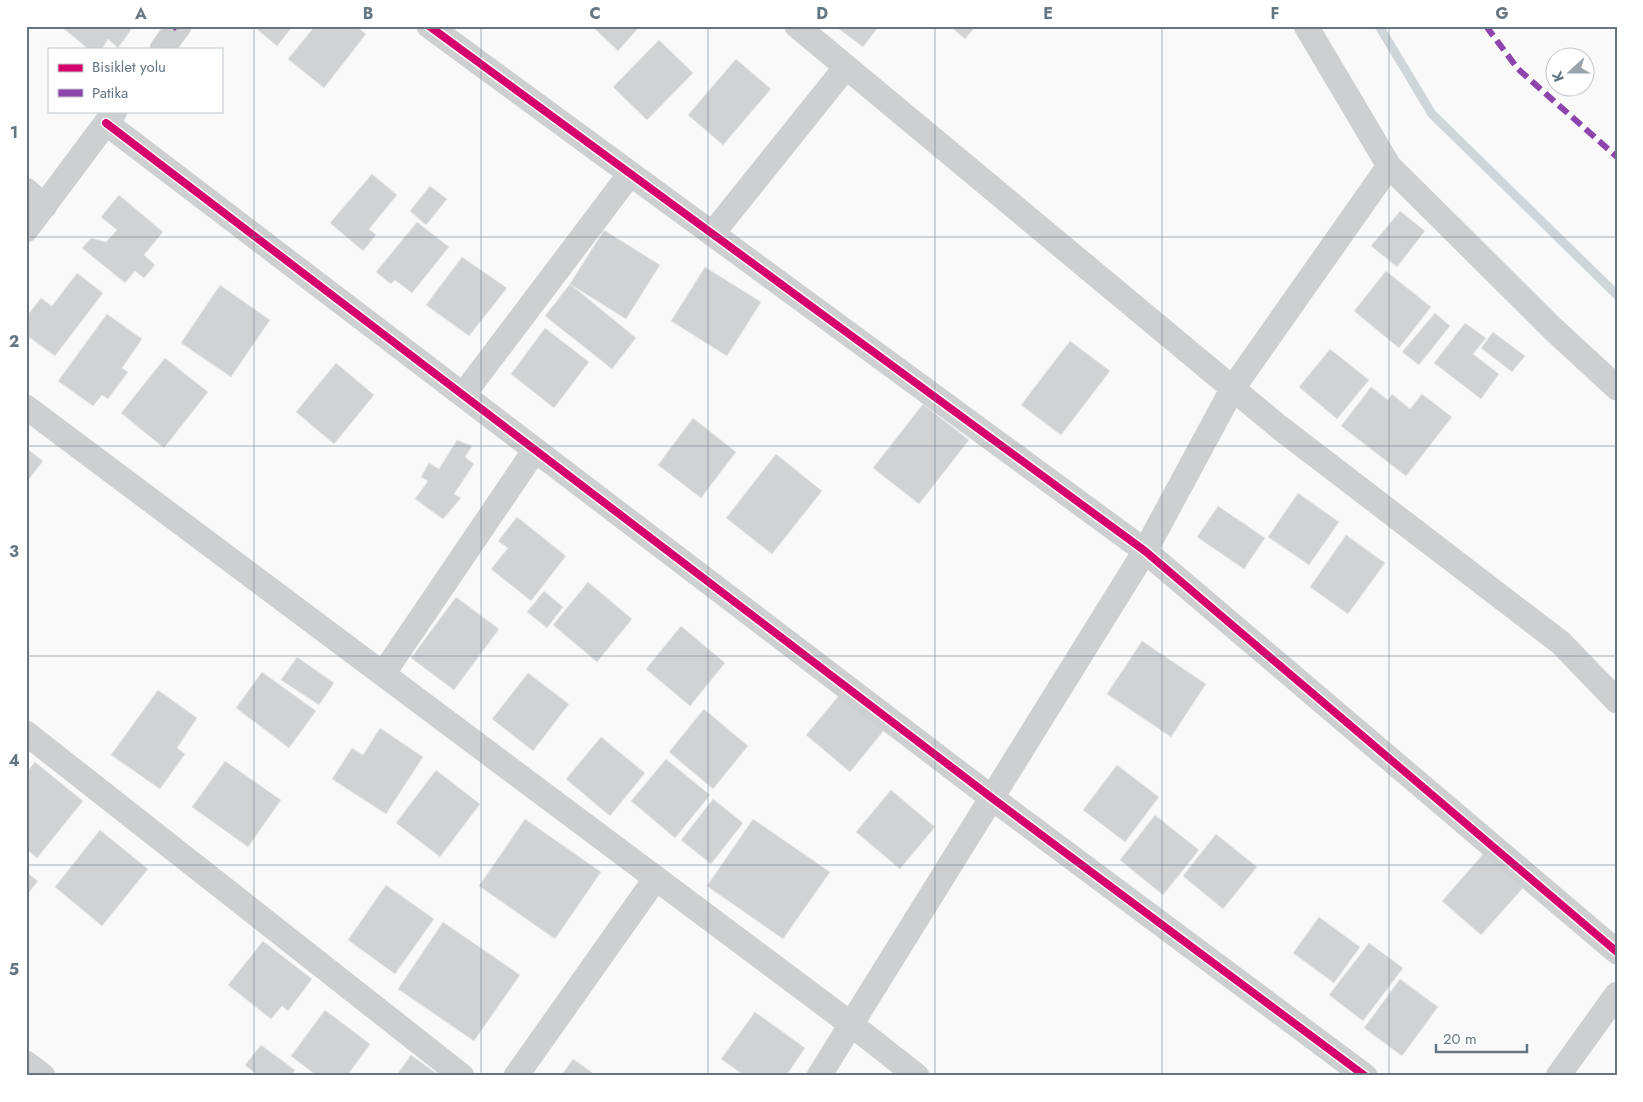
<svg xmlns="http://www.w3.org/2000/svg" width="1643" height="1102" viewBox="0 0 1643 1102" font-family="Jost,sans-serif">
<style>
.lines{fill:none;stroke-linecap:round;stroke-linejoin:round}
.stream{stroke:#ced6d9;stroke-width:9}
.building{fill:#d0d2d3;stroke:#e8e8e8}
.street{stroke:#cecfd0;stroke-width:25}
.quiet{stroke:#8e44ad;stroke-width:6;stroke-dasharray:12 6;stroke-linecap:butt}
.cycleway-casing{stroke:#fff;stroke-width:11}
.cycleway{stroke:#d6006c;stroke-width:8}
.grid{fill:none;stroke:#657683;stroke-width:1;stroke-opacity:0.55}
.neatline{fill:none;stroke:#657683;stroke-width:2}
.grid-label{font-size:16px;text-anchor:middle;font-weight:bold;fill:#657683}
</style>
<rect width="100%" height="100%" fill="#f9f9f9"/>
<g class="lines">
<path class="stream" d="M1379,26L1432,114L1617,295"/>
</g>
<path class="building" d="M61,26H127L131,30L118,48L108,39L102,49H88Z
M253,26H293L277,46Z
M315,26H356L366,34L324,88L288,59Z
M592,26H640L618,51Z
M835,26H879L863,47Z
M950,26H976L965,39Z
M659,40L693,73L647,120L613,87Z
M736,59L771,89L723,145L688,115Z
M372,174L397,195L369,229L376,235L363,251L330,223Z
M430,186L447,199L426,225L410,211Z
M119,195L163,232L144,255L155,265L144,278L135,271L125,283L82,248L91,238L106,242L117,230L101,217Z
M1400,211L1425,231L1397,267L1371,246Z
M417,222L449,247L412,293L395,280L391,284L376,272Z
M604,230L660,265L626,319L570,284Z
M462,257L507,288L469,336L426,305Z
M705,267L761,302L727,356L671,321Z
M1386,271L1431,307L1399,348L1354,311Z
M77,273L103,293L55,356L26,335V317L41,298L52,306Z
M570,284L636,338L612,369L545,316Z
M220,285L270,320L231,377L181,343Z
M1435,313L1450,326L1419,365L1402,352Z
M107,314L142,339L122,368L128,372L108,399L102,395L93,406L58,381Z
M1465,323L1486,338L1473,354L1499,374L1481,399L1434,363Z
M545,328L589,362L554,408L511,374Z
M1493,332L1525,356L1512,372L1481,348Z
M1070,341L1110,371L1061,435L1021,405Z
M1330,349L1369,380L1337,419L1299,387Z
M165,358L208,392L164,448L121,413Z
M336,363L374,395L334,444L296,412Z
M1371,387L1388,400L1392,394L1410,409L1422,394L1452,417L1406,476L1341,426Z
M923,404L969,440L919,504L873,468Z
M693,418L736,452L701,498L658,465Z
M457,440L472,446L465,457L474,464L454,494L461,498L443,519L415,499L428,481L421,477L429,463L439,469Z
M26,448L43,461L26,483Z
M776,454L822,491L772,554L726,518Z
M1298,493L1339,522L1309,565L1268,537Z
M1218,506L1265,538L1244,569L1197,537Z
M517,517L566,556L531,601L491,569L508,548L498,541Z
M1346,535L1385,563L1348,614L1310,587Z
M588,582L632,619L597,662L553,625Z
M544,591L563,607L547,628L527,612Z
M456,597L499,629L454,690L411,658Z
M681,626L725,663L690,706L646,669Z
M1142,641L1206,684L1171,737L1107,694Z
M297,657L334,683L319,705L281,680Z
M262,672L316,711L289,748L236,708Z
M528,673L569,704L533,751L492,719Z
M158,690L197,718L177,748L185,754L160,789L111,755Z
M841,693L885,729L850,772L806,735Z
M704,709L748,746L713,789L669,752Z
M380,728L423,757L386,814L332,779L352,748L363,755Z
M601,737L645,773L610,816L566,779Z
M666,759L710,795L675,838L631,801Z
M225,761L281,800L248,847L192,807Z
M35,762L83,801L37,858L26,849V773Z
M1117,765L1159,797L1125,842L1083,810Z
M436,770L480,804L440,857L396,823Z
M891,790L935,827L900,869L856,832Z
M713,799L743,823L711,864L681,840Z
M1155,815L1199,850L1163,895L1120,860Z
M525,819L601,872L555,939L479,886Z
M753,819L830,872L783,939L707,886Z
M100,830L148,869L102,926L55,887Z
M1216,834L1257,867L1223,909L1183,876Z
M1484,853L1523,888L1481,935L1442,901Z
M26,872L38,881L26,896Z
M386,885L434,919L395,974L348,940Z
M1319,917L1360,947L1334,983L1293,953Z
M443,922L520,975L474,1041L398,989Z
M263,941L312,979L288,1011L282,1006L271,1019L228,985Z
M1369,943L1403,968L1363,1021L1329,995Z
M1400,979L1438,1007L1402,1056L1364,1028Z
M325,1010L370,1044L347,1076H317L291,1056Z
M755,1012L805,1048L786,1076H745L721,1059Z
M261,1045L295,1070L291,1076H259L245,1065Z
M411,1055L440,1076H396Z
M573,1059L597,1076H561Z"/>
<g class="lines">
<path class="street" d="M429,26L1145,551L1617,952
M797,26L1279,427L1561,643L1617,701
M1306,26L1389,166L1552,328L1617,388
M162,49L179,26
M106,123L992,798L1365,1076
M26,190L45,206
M26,230L115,111
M712,234L846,67
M463,395L630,174
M26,407L852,1025L917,1076
M383,674L535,450
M26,733L462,1076
M26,1063L43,1076
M516,1076L656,878
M819,1076L1145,551L1233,388L1389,166
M1558,1076L1617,994"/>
<path class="quiet" d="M174,26L177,29
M1486,26L1518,69L1617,157"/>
<g class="cycleway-casing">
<path id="cycleway" d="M429,26L1145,551L1617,952
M106,123L992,798L1365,1076"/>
</g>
<use href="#cycleway" class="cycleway"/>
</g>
<path class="grid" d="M254,26V1076M481,26V1076M708,26V1076M935,26V1076M1162,26V1076M1389,26V1076M26,237H1617M26,446H1617M26,656H1617M26,865H1617"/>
<rect width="1643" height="1102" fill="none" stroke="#ffffff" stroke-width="55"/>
<rect x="48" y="48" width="175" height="65" fill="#ffffff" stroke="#c1c8cd"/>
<rect x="58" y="64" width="25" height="8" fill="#d6006c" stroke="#c1c8cd"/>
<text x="92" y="72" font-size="15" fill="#657683">Bisiklet yolu</text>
<rect x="58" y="89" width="25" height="8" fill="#8e44ad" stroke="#c1c8cd"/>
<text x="92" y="98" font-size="15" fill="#657683">Patika</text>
<g transform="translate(1570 72) rotate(249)"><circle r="24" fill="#ffffff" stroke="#c1c8cd"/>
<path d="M0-4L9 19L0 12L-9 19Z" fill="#99a4ac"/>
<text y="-8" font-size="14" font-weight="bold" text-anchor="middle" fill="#657683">K</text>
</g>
<path d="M1436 1044v8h91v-8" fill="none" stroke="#657683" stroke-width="2.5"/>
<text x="1443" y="1044" font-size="15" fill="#657683" stroke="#ffffff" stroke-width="4" paint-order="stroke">20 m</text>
<rect x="28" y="28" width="1588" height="1046" class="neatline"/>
<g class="grid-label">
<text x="141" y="19">A</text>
<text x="368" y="19">B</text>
<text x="595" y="19">C</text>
<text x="822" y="19">D</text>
<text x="1048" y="19">E</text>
<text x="1275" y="19">F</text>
<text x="1502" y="19">G</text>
<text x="14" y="138">1</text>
<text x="14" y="347">2</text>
<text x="14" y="557">3</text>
<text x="14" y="766">4</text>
<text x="14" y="975">5</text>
</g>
</svg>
